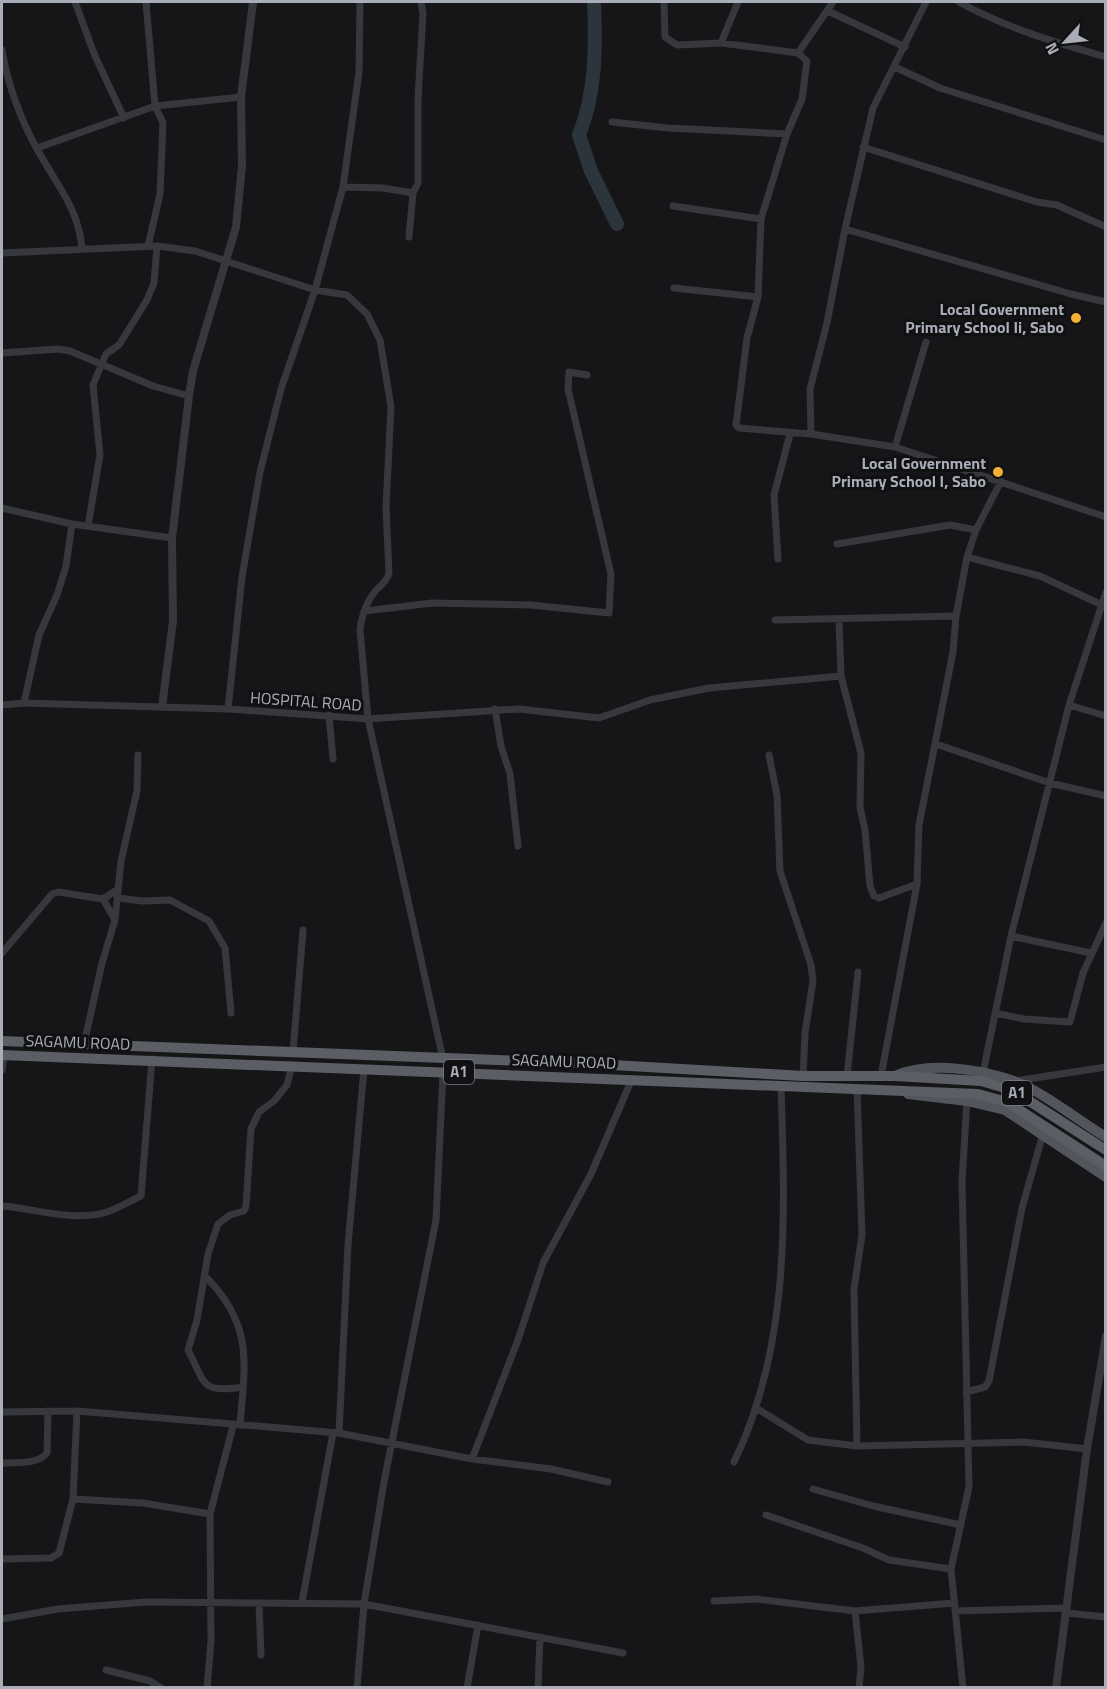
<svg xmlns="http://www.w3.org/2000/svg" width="1107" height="1689" viewBox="0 0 1107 1689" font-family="'Titillium Web',sans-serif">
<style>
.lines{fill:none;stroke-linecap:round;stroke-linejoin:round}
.river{stroke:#2c353c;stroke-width:14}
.minor{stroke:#37383d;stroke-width:7}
.tertiary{stroke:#37383d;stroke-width:8}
.primary{stroke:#53555c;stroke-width:10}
.trunk{stroke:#5b5e65;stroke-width:10}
.poi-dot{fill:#f2b134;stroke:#111113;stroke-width:2}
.labels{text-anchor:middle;stroke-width:6;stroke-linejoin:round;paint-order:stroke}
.shield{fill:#111113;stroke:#7b7e86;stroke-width:1.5}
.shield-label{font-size:15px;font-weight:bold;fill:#a8adb8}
.poi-label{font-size:16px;font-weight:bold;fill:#a8adb8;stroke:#111113;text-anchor:end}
.street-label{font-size:16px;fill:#a8adb8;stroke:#111113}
</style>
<rect width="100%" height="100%" fill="#161618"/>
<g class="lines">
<path class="river" d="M594,2C596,47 596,93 579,135L591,171L617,224"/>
<path class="minor" d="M75,2L95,56L124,118
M146,2L155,106L163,123L160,194L148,246
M664,2L665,37L677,45L721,43L798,53L807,61L802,99L787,134L761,219L758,297L747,338L736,425L739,428L811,434L895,447L1106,517
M959,2C1006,28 1054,42 1106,57
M828,11L905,47
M721,43L738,2
M2,50C7,83 21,120 37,149C56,184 78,207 82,248
M798,53L833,2
M895,67L940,88L1106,140
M612,122L668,128L787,134
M863,147L1037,202L1057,205L1106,227
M37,148L155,106L241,97
M343,187L383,188L413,193
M673,206L761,219
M845,229L1071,294L1106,302
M409,237L413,193L418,183V99L423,13L421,2
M2,253L157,246L195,251L315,290L347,295L367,314L380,340L391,407L386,507L389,573C386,585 376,587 371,597C365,607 361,619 360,630L368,719L519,709L599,718L650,700L709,688L841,676
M674,288L758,297
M2,353L58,349L70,351L153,386L189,396
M811,434L810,389L827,323L845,229L873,108L926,2
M895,447L926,342
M2,508L72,524L172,538
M88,526L100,455L93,385L106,354L119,345L147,300L154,283L157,246
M837,544L950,525L976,530
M967,557L1040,576L1102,605
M778,559L774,495L790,434
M365,611L432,603L531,605L609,613L611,574L568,389L569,372L587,375
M775,620L956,616
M839,620L841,676L861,753L860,807L865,830L870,886L874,896L879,898L917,884
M24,703L39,635L57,595L66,566L72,524
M2,705L24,703L228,709L368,719L443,1059
M1069,705L1106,716
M228,709L242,577L260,472L281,389L315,290L343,187L359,72L360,2
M495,709L501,746L510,774L518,846
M329,715L333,759
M936,744L1050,783L1106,796
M769,755L777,795L780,871L811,965L813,981L805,1033L803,1076
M119,898L142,901L170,900L209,921L225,948L231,1013
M103,899L115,920
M1011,936L1091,953
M2,953L52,894L58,892L103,899L117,890
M995,1013L1024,1019L1070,1022L1083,973L1106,923
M84,1044L102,963L115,920L121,861L137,791L138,755
M293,1052L303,930
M2,1070L4,1055
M983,1073L1011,936L1069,705L1106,592
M847,1076L858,972
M881,1076L917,884L919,825L953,652L956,616L967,557L976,530L1001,481
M1015,1081L1106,1067
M3,1206C36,1209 74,1222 107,1212C119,1208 130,1201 141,1196L152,1059
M205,1276C254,1325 245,1363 240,1425
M243,1387C201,1393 206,1385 188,1350L197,1320L208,1254L218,1224L230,1215L244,1211L246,1206L251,1129L259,1112L274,1101L287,1085L292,1065
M966,1392L985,1387L989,1381L1022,1208L1043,1134
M756,1408L808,1440L857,1446L1024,1442L1087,1449
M2,1412L77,1411L339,1433L472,1459L551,1469L608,1482
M339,1433L348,1245L364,1069
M857,1446L854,1289L862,1235L857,1089
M472,1459L518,1340L543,1263L591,1174L632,1079
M734,1462C791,1344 785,1214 781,1086
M2,1463C15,1462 38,1465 47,1453L48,1411
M813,1489L873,1506L961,1525
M73,1499L143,1503L210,1514
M766,1515L863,1548L889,1560L951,1569
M2,1559L51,1558L59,1553L73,1499L77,1411
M714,1601L756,1599L855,1611L954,1603
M302,1602L333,1433H336
M259,1603L261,1655
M855,1611L861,1667L859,1688
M955,1611L1067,1608
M1067,1613L1106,1617
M2,1619L58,1609L146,1602L364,1604L623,1653
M106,1670L150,1681L161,1688
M207,1688L211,1641L210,1514L233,1426
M357,1688L364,1604L384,1482L436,1220L443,1072
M467,1688L478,1625
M538,1688L540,1637
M963,1688L951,1569L969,1487L962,1182L967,1101"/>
<path class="tertiary" d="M162,707L173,621L172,538L189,396L193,371L236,227L242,166L241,97L253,2
M1056,1688L1087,1449L1106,1336"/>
<path class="primary" d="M895,1076C928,1061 980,1069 1014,1081C1042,1091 1079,1121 1106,1137
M908,1094L967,1101L1005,1110L1106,1177"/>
<path class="trunk" d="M2,1041L578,1063L803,1076H895L981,1081L1012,1090L1106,1150
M2,1055L978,1094L1007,1102L1106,1166"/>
</g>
<g class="poi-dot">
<circle cx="1076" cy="318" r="6"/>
<circle cx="998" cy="472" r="6"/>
</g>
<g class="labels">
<g class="shield">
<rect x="444" y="1060" width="30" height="24" rx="4.5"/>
<rect x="1002" y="1081" width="30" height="24" rx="4.5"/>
</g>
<g class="shield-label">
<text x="459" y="1077">A1</text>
<text x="1017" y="1098">A1</text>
</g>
<g class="poi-label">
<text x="1064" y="315">Local Government<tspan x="1064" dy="18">Primary School Ii, Sabo</tspan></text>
<text x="986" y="469">Local Government<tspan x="986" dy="18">Primary School I, Sabo</tspan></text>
</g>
<g class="street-label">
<text transform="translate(306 701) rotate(4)" y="6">HOSPITAL ROAD</text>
<text transform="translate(78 1042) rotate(2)" y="6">SAGAMU ROAD</text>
<text transform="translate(564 1061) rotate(2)" y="6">SAGAMU ROAD</text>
</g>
</g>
<rect width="1107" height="1689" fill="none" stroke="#a8adb8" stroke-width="6"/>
<g transform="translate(1065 42) rotate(243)" stroke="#111113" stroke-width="4.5" paint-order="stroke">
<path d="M0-4.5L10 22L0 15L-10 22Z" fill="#a8adb8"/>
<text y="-9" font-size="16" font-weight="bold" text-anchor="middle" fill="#a8adb8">N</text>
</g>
</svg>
